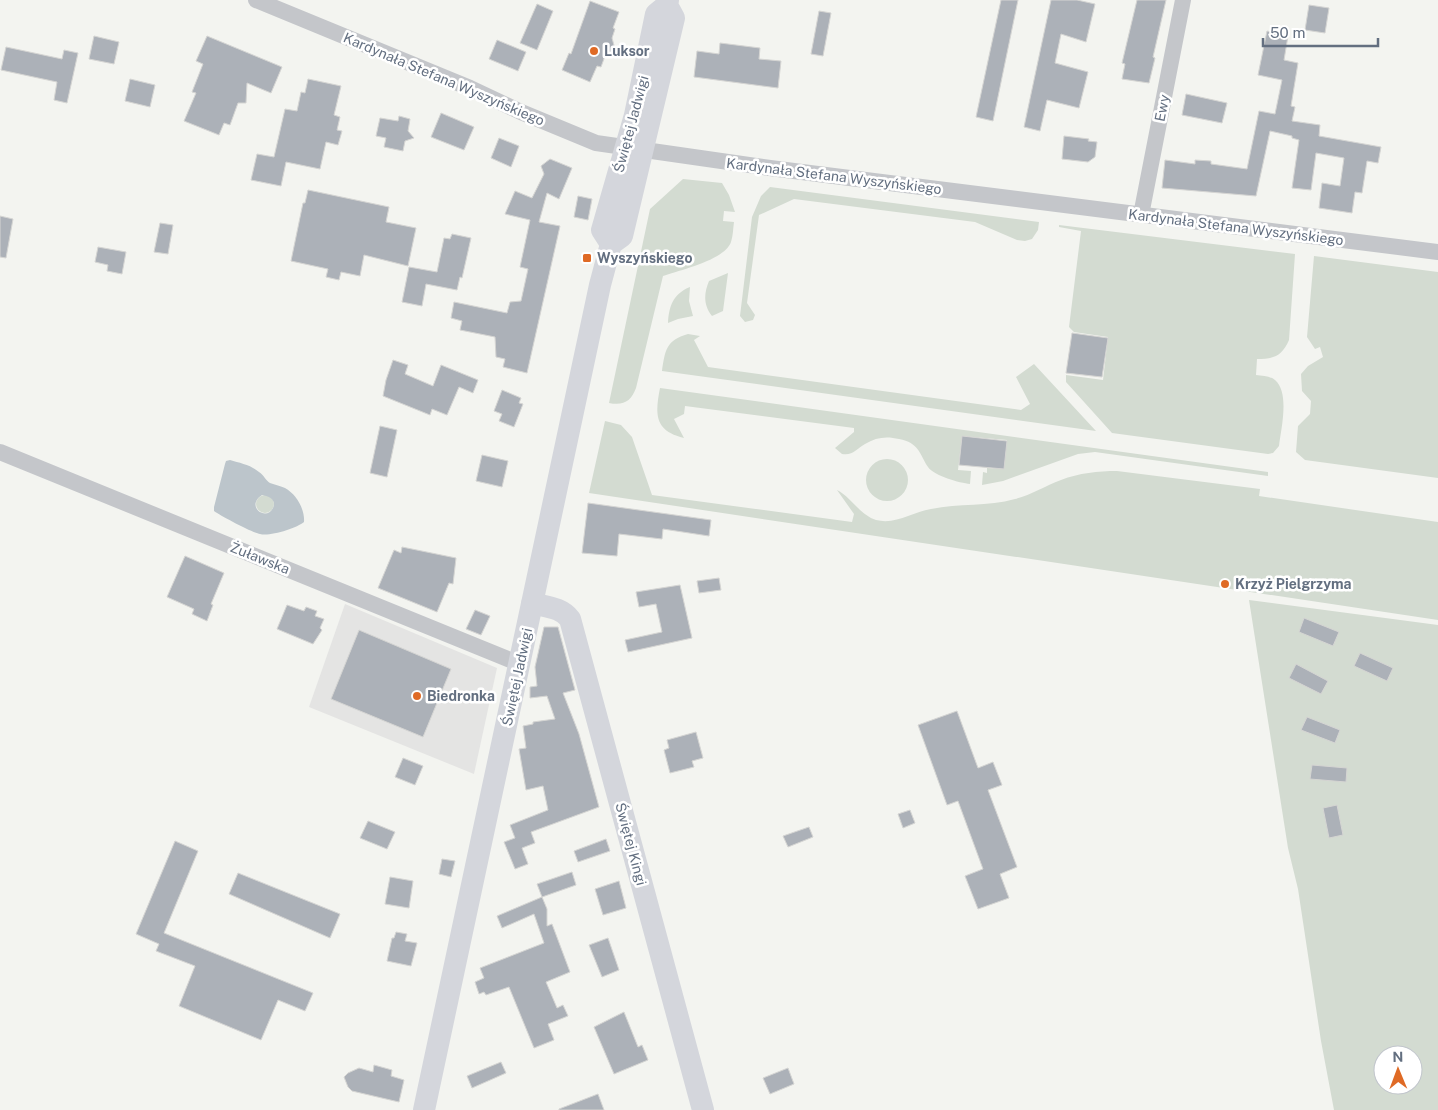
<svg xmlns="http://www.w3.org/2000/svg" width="1438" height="1110" viewBox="0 0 1438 1110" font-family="'Public Sans',sans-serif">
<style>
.built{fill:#e4e4e3}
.green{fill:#d3dbd1;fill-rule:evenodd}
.water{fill:#bcc5cb;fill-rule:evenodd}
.building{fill:#acb1b8;stroke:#d5d5d3}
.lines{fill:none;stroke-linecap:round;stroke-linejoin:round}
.street{stroke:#c4c6ca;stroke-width:16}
.secondary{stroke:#d4d6dc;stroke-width:22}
.poi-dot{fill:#df6a25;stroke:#fff;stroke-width:2}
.labels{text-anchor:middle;stroke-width:5;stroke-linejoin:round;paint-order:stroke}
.poi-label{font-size:14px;font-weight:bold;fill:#636f80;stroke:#fff;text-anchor:start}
.street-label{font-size:14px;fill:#636f80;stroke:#fff}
</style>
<rect width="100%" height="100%" fill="#f3f4f0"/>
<path class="built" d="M345,604L497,668L474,774L309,707Z"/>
<path class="green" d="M683,179L722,183L729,195L735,212L724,211L723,221L734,222C733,229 733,236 731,242C725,260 680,270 663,276L636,388C631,401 624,406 609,403L650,209Z
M770,187L1039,222L1038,230L1032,239L1025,241L1017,240L975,222L794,199L759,215L747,303L755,315L753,320L745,322L740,316L752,217L761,196Z
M1059,225L1295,254L1289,340C1282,356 1274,359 1257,359L1256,375C1263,376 1270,376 1275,380C1290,393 1281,429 1279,446L1273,453L1268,454L1112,433L1066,382V375L1103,380L1108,337L1074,332L1069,327L1081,231L1059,227Z
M1314,256L1438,272V478L1305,460L1296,452L1298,426L1310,414L1311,401L1302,391L1301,374L1308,366L1323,357L1320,347L1315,349L1307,337Z
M728,273L723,311L712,316C703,305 704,293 709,281Z
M690,287L689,301L693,316L678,319L668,323C669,306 673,294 690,287Z
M688,334L700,336L694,340L708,367L1021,410L1030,404L1016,377L1034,364L1096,431L662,371C665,351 666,340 688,334Z
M660,388L1268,472V476L1095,452L1078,454L1003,481L982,485L983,472L987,473V468L1004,469L1007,440L962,436L958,470L971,471L970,484C960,483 934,476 928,467C919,453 919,443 899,439C887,436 876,437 865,444C856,449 853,456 842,454L835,448L854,432V428L685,406L684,414L674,419L684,438C654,431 655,414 660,388Z
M605,421L621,425L632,437L652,495L852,522L854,514L837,490C851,497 860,515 876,520C896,525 912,512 931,509C959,503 988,507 1015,499C1031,495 1045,486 1061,480C1079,473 1098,471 1117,471L1260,489L1259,496L1438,522V620L589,493Z
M866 480a21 21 0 1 1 42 0a21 21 0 1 1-42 0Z
M256 504a9 9 0 1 1 18 0a9 9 0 1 1-18 0Z
M1249,600L1438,625V1110H1334L1321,1041L1298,889L1288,848ZM1383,1055H1413V1085H1383Z"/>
<path class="water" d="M230,460C240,463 251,465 259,472C264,475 266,481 270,483C275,485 281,486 285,488C296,494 305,509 304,522C297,528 269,537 260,534C253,533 221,516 214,511V507L225,464L226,461ZM262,495C269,496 277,500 273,508C266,522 245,506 262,495Z"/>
<path class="building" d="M1001,0H1018L993,121L976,117Z
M1051,0H1077L1095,4L1086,42L1061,34L1055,63L1088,72L1079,108L1047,100L1040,131L1024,127Z
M1137,0H1166L1153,57L1155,58L1149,83L1122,79L1125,64L1122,63Z
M590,1L619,12L613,28L615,29L612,38L615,49L613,54L605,56L601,67L597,66L590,82L562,70L569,53L571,54Z
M537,4L553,11L537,50L520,43Z
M1309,5L1329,8L1325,33L1305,30Z
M819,11L831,13L823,56L811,54Z
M1267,31L1288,36L1284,60L1298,63L1291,106L1295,107L1292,121L1320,125L1319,136L1381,147L1378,163L1367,161L1362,193L1355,192L1352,213L1319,208L1322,183L1340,186L1344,158L1316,153L1311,190L1292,188L1299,140L1292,138V136L1270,131L1256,196L1162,188L1165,160L1195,164V160L1211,161V164L1247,169L1259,111L1275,114L1282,80L1258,75Z
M94,36L119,42L114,64L89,59Z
M207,36L282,67L271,93L247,83L246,103H238L230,125L224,123L219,135L184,121L196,93L192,92L203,64L196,61Z
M497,40L526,52L518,71L489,59Z
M720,43L760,48L759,59L781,61L778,88L694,77L697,51L719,54Z
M6,47L62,59L64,50L78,53L67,103L54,100L57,82L1,70Z
M130,79L155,85L150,107L125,101Z
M308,79L341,86L334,115L340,117L337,130L342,131L338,145L326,142L320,169L286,162L281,186L251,180L257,154L274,157L285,109L297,111L301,92L305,93Z
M1186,94L1227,103L1222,123L1182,115Z
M441,113L474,127L464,150L431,137Z
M399,116L410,119L408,131L414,138L405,141L403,151L384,147L386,138L376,136L380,118L398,121Z
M1064,136L1089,139L1088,141L1097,142L1095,157L1088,162L1062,159Z
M499,138L519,146L511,167L491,158Z
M550,159L572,168L559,199L547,193L539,222L560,226L527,373L503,367L505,359L496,357L495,337L460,330L462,321L451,318L454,302L507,313L510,302L521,301L528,269L520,267L530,220L505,214L515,191L532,198L544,174L541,166Z
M308,190L389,207L386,222L416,228L408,266L364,255L360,276L341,272L339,280L326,277L328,269L291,261L303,203H305Z
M578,196L592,199L588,220L574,217Z
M0,216L13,219L6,258L0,257Z
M160,223L173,225L168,254L154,252Z
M452,234L471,238L462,278L460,277L457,290L426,284L422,306L402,302L409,267L437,272L444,238L450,239Z
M98,247L126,252L122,274L107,271L108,265L95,262Z
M1072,333L1108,338L1102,377L1066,373Z
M393,360L408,365L405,374L433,386L441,365L478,380L473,393L459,387L447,415L432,409L430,415L383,396L386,380Z
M502,390L521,398L519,403L523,404L514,427L499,421L502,414L494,411Z
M380,426L397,430L387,477L370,473Z
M962,436L1007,441L1004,469L959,465Z
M482,455L508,461L502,487L476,481Z
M588,503L711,520L709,536L663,529L662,539L619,534L617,556L582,553Z
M402,547L456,558L453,584L449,583L437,612L378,588L394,550L401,553Z
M185,556L224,573L211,604L213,605L207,621L192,614L194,609L167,597Z
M719,578L721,590L699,593L697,581Z
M680,585L692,638L628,652L625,640L662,632L656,604L639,607L636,592Z
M287,605L304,611L306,607L317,611L315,616L324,619L320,628L322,630L313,644L277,629Z
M475,610L490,616L481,635L466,629Z
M1304,618L1339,632L1333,646L1299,632Z
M544,627H558L575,690L563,693L579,734L599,807L531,832L535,843L522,848L528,864L515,869L504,842L515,838L510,825L548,810L543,786L526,790L519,749L526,748L523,726L533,724V722L555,719L547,696L530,698V687L537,686L535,667Z
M359,630L451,669L423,737L331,699Z
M1360,653L1393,668L1387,681L1354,666Z
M1296,664L1328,681L1321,694L1289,678Z
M957,711L978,768L993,762L1002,785L988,790L1017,867L1000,874L1009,898L978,909L965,876L983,869L958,801L947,805L918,725Z
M1307,717L1340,730L1335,743L1301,730Z
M696,732L703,758L692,761L694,767L670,773L664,750L669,748L667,740Z
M403,758L423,766L415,785L395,777Z
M1312,765L1347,768L1346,782L1310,779Z
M1337,805L1343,835L1329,838L1323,808Z
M910,810L915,823L903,828L898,814Z
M368,821L395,832L387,849L360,838Z
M809,827L813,837L788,847L783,836Z
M606,839L610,851L578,862L574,851Z
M175,841L198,851L164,933L313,993L305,1011L278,1000L261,1040L179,1006L195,966L156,951L159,944L136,934Z
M442,859L455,861L451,877L439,874Z
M572,872L576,885L542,897L537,884Z
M238,873L340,914L330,938L229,894Z
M390,877L413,881L409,908L385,904Z
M619,881L626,908L603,915L595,889Z
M542,897L547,909V926L552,924L570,972L546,982L557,1008L563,1005L568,1016L548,1024L554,1040L534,1048L509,987L486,995L484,992L479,994L475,982L484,978L480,968L544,943L534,914L502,928L497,916Z
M396,932L407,934L405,941L417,943L411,966L387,961L392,938H394Z
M608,938L619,970L602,977L589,945Z
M624,1012L638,1047L642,1045L648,1060L614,1074L594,1027Z
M501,1062L506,1073L472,1088L467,1076Z
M374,1065L392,1070L391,1076L404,1080L399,1102L352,1091L348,1087L344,1077L348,1073L359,1068L373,1072Z
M788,1068L794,1084L770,1094L763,1078Z
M598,1094L604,1110H559V1109Z"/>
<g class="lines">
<path class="street" d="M256,0L470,88L521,112L596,143L770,168L1438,252
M1141,215L1183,0
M0,452L520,664"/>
<path class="secondary" d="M611,244L602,230L635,115L656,14L667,5L668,0
M532,603C546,607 561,607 570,619L703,1110
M424,1110L600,285L611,244L622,236L674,18L667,5"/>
</g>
<g class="poi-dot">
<circle cx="594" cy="51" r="5"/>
<rect x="582" y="253" width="10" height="10" rx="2.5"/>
<circle cx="1225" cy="584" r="5"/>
<circle cx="417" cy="696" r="5"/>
</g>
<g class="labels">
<g class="poi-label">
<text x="604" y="56">Luksor</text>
<text x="597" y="263">Wyszyńskiego</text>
<text x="1235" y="589">Krzyż Pielgrzyma</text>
<text x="427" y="701">Biedronka</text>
</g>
<g class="street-label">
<text transform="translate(444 79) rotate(23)" y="5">Kardynała Stefana Wyszyńskiego</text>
<text transform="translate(1162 108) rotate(-79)" y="5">Ewy</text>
<text transform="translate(631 124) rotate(-75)" y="5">Świętej Jadwigi</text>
<text transform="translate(834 176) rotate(7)" y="5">Kardynała Stefana Wyszyńskiego</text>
<text transform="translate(1236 227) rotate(7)" y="5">Kardynała Stefana Wyszyńskiego</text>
<text transform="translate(260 558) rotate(22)" y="5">Żuławska</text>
<text transform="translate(517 677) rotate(-78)" y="5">Świętej Jadwigi</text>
<text transform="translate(631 844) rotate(75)" y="5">Świętej Kingi</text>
</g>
</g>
<g transform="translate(1398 1070) rotate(359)"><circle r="24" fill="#ffffff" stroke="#c1c5cc"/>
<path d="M0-4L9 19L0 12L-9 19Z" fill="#df6a25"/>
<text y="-8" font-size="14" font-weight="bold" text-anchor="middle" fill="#636f80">N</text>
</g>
<path d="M1263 38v8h115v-8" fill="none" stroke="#636f80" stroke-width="2.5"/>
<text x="1270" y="38" font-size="15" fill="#636f80" stroke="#ffffff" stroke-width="4" paint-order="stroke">50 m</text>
</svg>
